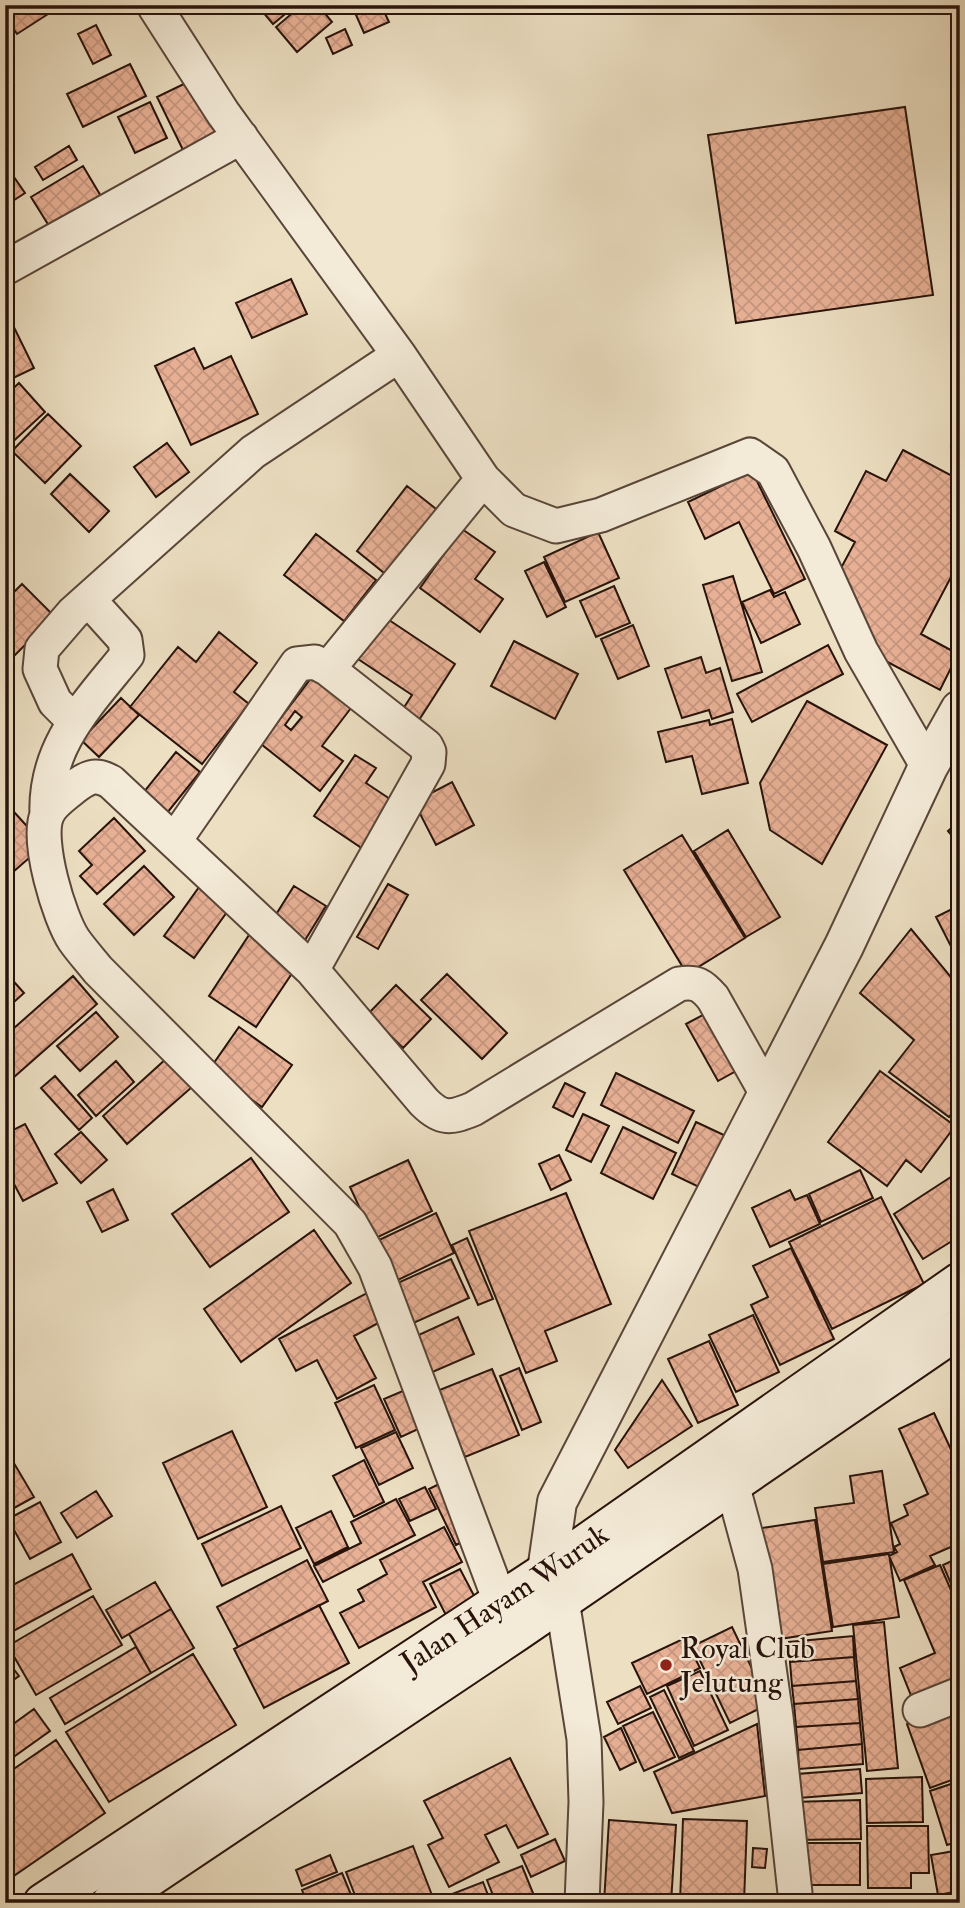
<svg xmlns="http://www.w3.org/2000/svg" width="965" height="1908" viewBox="0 0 965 1908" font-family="'IM FELL Double Pica',serif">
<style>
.building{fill:url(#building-cross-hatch);stroke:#28130b;stroke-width:2;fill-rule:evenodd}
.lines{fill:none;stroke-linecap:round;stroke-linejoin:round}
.minor-casing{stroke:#594639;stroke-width:37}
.tertiary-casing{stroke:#594639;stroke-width:42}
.secondary-casing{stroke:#28130b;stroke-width:42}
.minor{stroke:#f3ead7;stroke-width:33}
.tertiary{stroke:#f3ead7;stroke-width:38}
.secondary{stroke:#f3ead7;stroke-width:38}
.poi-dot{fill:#8f2418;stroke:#f3ead7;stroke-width:2.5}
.labels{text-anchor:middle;stroke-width:5;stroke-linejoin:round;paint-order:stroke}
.street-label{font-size:30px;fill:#28130b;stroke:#f3ead7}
.poi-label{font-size:30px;fill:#28130b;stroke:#f3ead7;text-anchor:start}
</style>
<defs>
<pattern id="building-cross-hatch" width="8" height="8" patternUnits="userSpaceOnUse" patternTransform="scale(1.75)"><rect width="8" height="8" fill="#e8b196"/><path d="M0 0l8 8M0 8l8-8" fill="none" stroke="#c79780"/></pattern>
</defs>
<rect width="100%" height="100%" fill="#ecdfc2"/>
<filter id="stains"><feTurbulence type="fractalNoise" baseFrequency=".00286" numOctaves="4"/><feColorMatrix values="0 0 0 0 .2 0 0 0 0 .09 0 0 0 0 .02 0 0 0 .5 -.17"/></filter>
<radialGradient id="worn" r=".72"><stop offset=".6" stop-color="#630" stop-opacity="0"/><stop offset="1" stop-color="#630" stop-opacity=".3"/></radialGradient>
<path class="building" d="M16,5H62L17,34L5,16V12Z
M257,5H296L273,24Z
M302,5H318L332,22L297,52L276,27Z
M377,5H381L389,22L364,33L356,15Z
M96,25L111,55L93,64L78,34Z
M345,29L352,45L333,54L326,38Z
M130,64L146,96L83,127L67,94Z
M5,71L14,85L5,91Z
M196,78L223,134L184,152L157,97Z
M150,102L167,138L135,153L118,117Z
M905,107L933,295L736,323L708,135Z
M69,146L77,160L43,180L35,167Z
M5,164L25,193L5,206Z
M83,166L105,203L54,234L31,197Z
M291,279L307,314L252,338L236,303Z
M5,309L34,368L5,382Z
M194,348L204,369L231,356L258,414L191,445L155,366Z
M19,383L45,412L5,449V396Z
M48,414L81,446L45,483L12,451Z
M960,437V455L951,446Z
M167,443L189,472L156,497L134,467Z
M903,450L960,480V560L921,634L958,654L940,690L863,649L833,583L855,542L835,531L866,471L886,481Z
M752,471L805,579L774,594L739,522L705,539L688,502Z
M70,474L109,511L89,532L51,494Z
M407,486L445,516L394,581L357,551Z
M462,529L495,552L475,579L503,599L480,632L420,588Z
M598,532L619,578L565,602L544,557Z
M316,534L376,580L344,621L284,575Z
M544,562L566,607L547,617L525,571Z
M733,576L762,672L732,681L703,585Z
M22,584L54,616L12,658L5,650V601Z
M614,586L630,623L596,637L580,601Z
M770,590L774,597L785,592L800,624L761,643L742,602Z
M377,612L455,664L419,720L403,709L412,695L349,653Z
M633,625L649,666L618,679L601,639Z
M219,632L257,663L234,692L249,704L202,764L130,707L178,647L196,662Z
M514,641L578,674L555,719L491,686Z
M828,645L843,674L752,722L737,694Z
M701,657L706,673L720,668L733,712L712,719L709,710L682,718L665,669Z
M312,677L351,708L322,746L343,761L320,791L261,744ZM295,711L302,717L291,730L285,725Z
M121,698L139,715L99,757L81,740Z
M807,701L887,745L822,864L770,830L760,783Z
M732,719L748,783L702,794L692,756L666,762L658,732L709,720L710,725Z
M5,722L12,729L5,737Z
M176,752L200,772L167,813L143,793Z
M355,755L376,768L366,783L399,805L369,853L314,816Z
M452,782L474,825L436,845L414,802Z
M5,802L44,845L5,879Z
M114,818L145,851L97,894L80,876L92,865L79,851Z
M960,820V845L948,831Z
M728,830L780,917L746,937L694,851Z
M682,835L745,938L687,974L624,870Z
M144,866L174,897L134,935L104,904Z
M202,883L232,905L194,958L164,936Z
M388,884L408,895L378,949L357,937Z
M294,886L326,906L302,945L270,924Z
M960,905V964L936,917Z
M911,929L960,988V1102L949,1117L889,1072L914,1040L860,993Z
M251,932L299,963L256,1027L209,996Z
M7,974L24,993L5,1010V976Z
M447,974L507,1033L482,1059L421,1000Z
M73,976L97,1004L5,1085V1036Z
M396,985L431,1019L403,1048L368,1014Z
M714,1009L745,1066L718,1081L686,1024Z
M96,1012L118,1037L80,1071L57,1046Z
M239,1027L292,1065L262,1107L209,1070Z
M167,1058L192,1087L127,1144L103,1116Z
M116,1061L134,1082L96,1116L78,1095Z
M880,1071L955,1126L921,1172L906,1160L887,1186L828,1142Z
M616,1073L694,1111L678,1143L601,1105Z
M55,1076L92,1118L79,1130L41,1088Z
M565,1083L585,1093L573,1117L553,1107Z
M583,1114L609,1126L591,1162L566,1150Z
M696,1122L726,1136L701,1188L672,1174Z
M25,1124L57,1183L23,1201L5,1167V1134Z
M623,1127L676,1153L653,1199L601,1173Z
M81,1132L107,1160L81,1183L55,1154Z
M559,1155L571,1180L551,1190L539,1164Z
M251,1158L289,1212L210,1267L172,1214Z
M408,1160L432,1211L374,1239L350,1187Z
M860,1170L873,1198L821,1222L809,1194Z
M960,1171V1236L923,1259L894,1214Z
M113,1189L128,1220L102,1232L87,1202Z
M790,1190L795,1200L807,1195L820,1224L770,1247L752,1208Z
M566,1193L611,1304L545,1331L557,1361L526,1373L469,1231Z
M881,1197L924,1284L832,1329L789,1242Z
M436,1213L454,1253L398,1280L379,1240Z
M314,1230L351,1283L241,1362L204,1309Z
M467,1238L493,1299L478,1305L452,1245Z
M791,1248L834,1339L780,1365L751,1305L768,1297L753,1266Z
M451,1259L469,1298L409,1325L391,1286Z
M367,1293L382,1321L354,1336L376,1378L337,1399L317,1360L296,1371L279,1339Z
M753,1315L779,1372L736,1392L709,1335Z
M458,1317L474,1354L428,1374L412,1338Z
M709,1341L738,1405L698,1423L668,1359Z
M519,1368L541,1422L522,1430L500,1376Z
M492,1369L519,1435L465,1457L437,1391Z
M662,1380L692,1426L628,1468L615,1450Z
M374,1385L395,1430L356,1448L335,1403Z
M412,1387L429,1424L401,1437L384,1399Z
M934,1413L960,1469V1543L930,1556L935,1565L900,1581L889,1556L897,1552L894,1547L900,1544L891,1523L908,1515L904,1505L928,1494L899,1429Z
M232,1431L267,1507L198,1539L163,1463Z
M396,1432L413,1468L379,1485L361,1448Z
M5,1448L34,1497L5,1513Z
M364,1460L384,1502L354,1517L333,1476Z
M882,1471L894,1552L823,1562L815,1508L854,1503L850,1476Z
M441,1483L469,1538L456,1545L429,1489Z
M425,1487L436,1509L410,1521L399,1499Z
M96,1491L112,1516L77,1538L61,1513Z
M396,1499L415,1535L323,1582L314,1566L361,1543L351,1522Z
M40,1502L61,1542L30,1559L8,1519Z
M281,1506L301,1548L222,1586L202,1544Z
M331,1511L348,1547L314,1564L296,1528Z
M815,1520L832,1631L773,1640L756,1529Z
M444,1527L462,1562L423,1582L436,1607L359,1648L340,1613L364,1601L358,1590L387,1574L380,1560Z
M72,1554L91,1589L8,1634L5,1629V1589Z
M889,1554L899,1617L833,1627L823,1564Z
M960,1557V1605L943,1565Z
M307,1560L328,1601L238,1647L217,1607Z
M940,1565L960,1611V1689L916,1708L900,1668L935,1653L904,1580Z
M460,1569L480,1607L450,1623L430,1584Z
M155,1582L171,1609L122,1638L106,1610Z
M93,1596L122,1645L36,1695L8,1646Z
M319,1605L349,1663L264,1708L234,1649Z
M171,1609L194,1648L151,1673L129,1634Z
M884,1622L898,1768L867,1771L853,1625Z
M732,1627L769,1704L730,1723L693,1646Z
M853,1636L854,1657L790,1662L789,1642Z
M685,1638L700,1668L647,1694L632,1663Z
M136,1647L151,1673L65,1724L50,1698Z
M193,1654L236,1725L109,1802L66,1732Z
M854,1657L856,1681L792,1686L790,1662Z
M5,1658L19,1676L5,1686Z
M700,1671L728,1730L694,1746L667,1686Z
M856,1681L858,1699L794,1704L792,1686Z
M640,1686L651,1708L618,1724L607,1702Z
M664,1690L694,1751L679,1758L650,1697Z
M858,1699L860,1723L796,1727L794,1704Z
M960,1705V1777L930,1788L907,1724Z
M34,1709L50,1731L5,1763V1730Z
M653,1712L675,1757L644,1771L623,1726Z
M860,1723L862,1744L798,1750L796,1727Z
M757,1724L765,1796L672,1813L654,1772Z
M621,1728L636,1762L620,1770L604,1737Z
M56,1740L105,1813L5,1882V1775Z
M862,1744L863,1764L799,1769L798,1750Z
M510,1758L548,1834L518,1848L506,1825L485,1835L499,1862L449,1887L428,1845L443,1838L424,1801Z
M860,1769L862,1793L799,1798L797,1774Z
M922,1777L923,1822L867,1823L866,1779Z
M960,1781V1841L947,1845L930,1791Z
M860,1800L861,1839L794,1840L793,1802Z
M683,1819L747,1821L744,1903H680Z
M609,1820L676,1825L671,1903H604Z
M867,1826H928L929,1873H911V1888H868Z
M555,1839L565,1861L531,1877L521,1855Z
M799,1843H860V1885H799Z
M413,1846L435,1903H358L346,1872Z
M753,1848L767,1849L765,1868L752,1867Z
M960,1850V1891L938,1895L931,1855Z
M330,1855L337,1872L302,1886L296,1870Z
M522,1866L537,1903H496L487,1880Z
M342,1873L352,1897L340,1903H307L302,1890Z
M483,1882L491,1903H456L452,1894Z
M960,1893V1903H939L938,1897Z
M909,1897L910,1903H831Z"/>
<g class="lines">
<g class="minor-casing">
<path id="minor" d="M155,7L223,113L399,355L483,479L514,510L556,526L601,515L750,455L773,471L814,548L861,651L928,767
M5,268L241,137
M74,721L55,702L40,669L42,649L73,613L253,452L399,355
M47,815C44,747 87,705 127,655L125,640L89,600
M175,840L297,664L315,662L328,669L483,479
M312,970L428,764L429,752L426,746L328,669
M732,1484L755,1569L776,1717L795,1893
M562,1600L584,1739L586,1802L582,1903
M512,1624L500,1601L375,1267L350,1223L98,970C90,960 81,950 74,940C59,918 36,840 47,815C51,804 65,795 73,788C88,777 95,773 111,782L312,970L424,1102C442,1120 451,1118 473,1109L679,984C696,981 702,985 713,998L767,1094
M920,1710L960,1694"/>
</g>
<g class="tertiary-casing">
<path id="tertiary" d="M559,1594L547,1571L557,1502L844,946L928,767L960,710"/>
</g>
<g class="secondary-casing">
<g id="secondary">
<path id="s1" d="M43,1903L547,1571L960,1282"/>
<path d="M111,1903L516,1632L960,1328"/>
</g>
</g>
<use href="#minor" class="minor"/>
<use href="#tertiary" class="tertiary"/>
<use href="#secondary" class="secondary"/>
</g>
<circle class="poi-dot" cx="666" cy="1665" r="7"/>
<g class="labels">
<g class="street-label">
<text dy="10" stroke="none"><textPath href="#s1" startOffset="553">Jalan Hayam Wuruk</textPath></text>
</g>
<g class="poi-label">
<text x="680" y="1658">Royal Club<tspan x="680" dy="34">Jelutung</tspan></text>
</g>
</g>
<rect width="965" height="1908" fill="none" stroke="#ecdfc2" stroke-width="28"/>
<rect x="7" y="7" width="951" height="1894" fill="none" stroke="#28130b" stroke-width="3.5"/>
<rect x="14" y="14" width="937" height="1880" fill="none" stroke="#28130b" stroke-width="2"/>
<rect width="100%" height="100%" filter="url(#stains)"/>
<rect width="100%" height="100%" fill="url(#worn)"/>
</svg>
